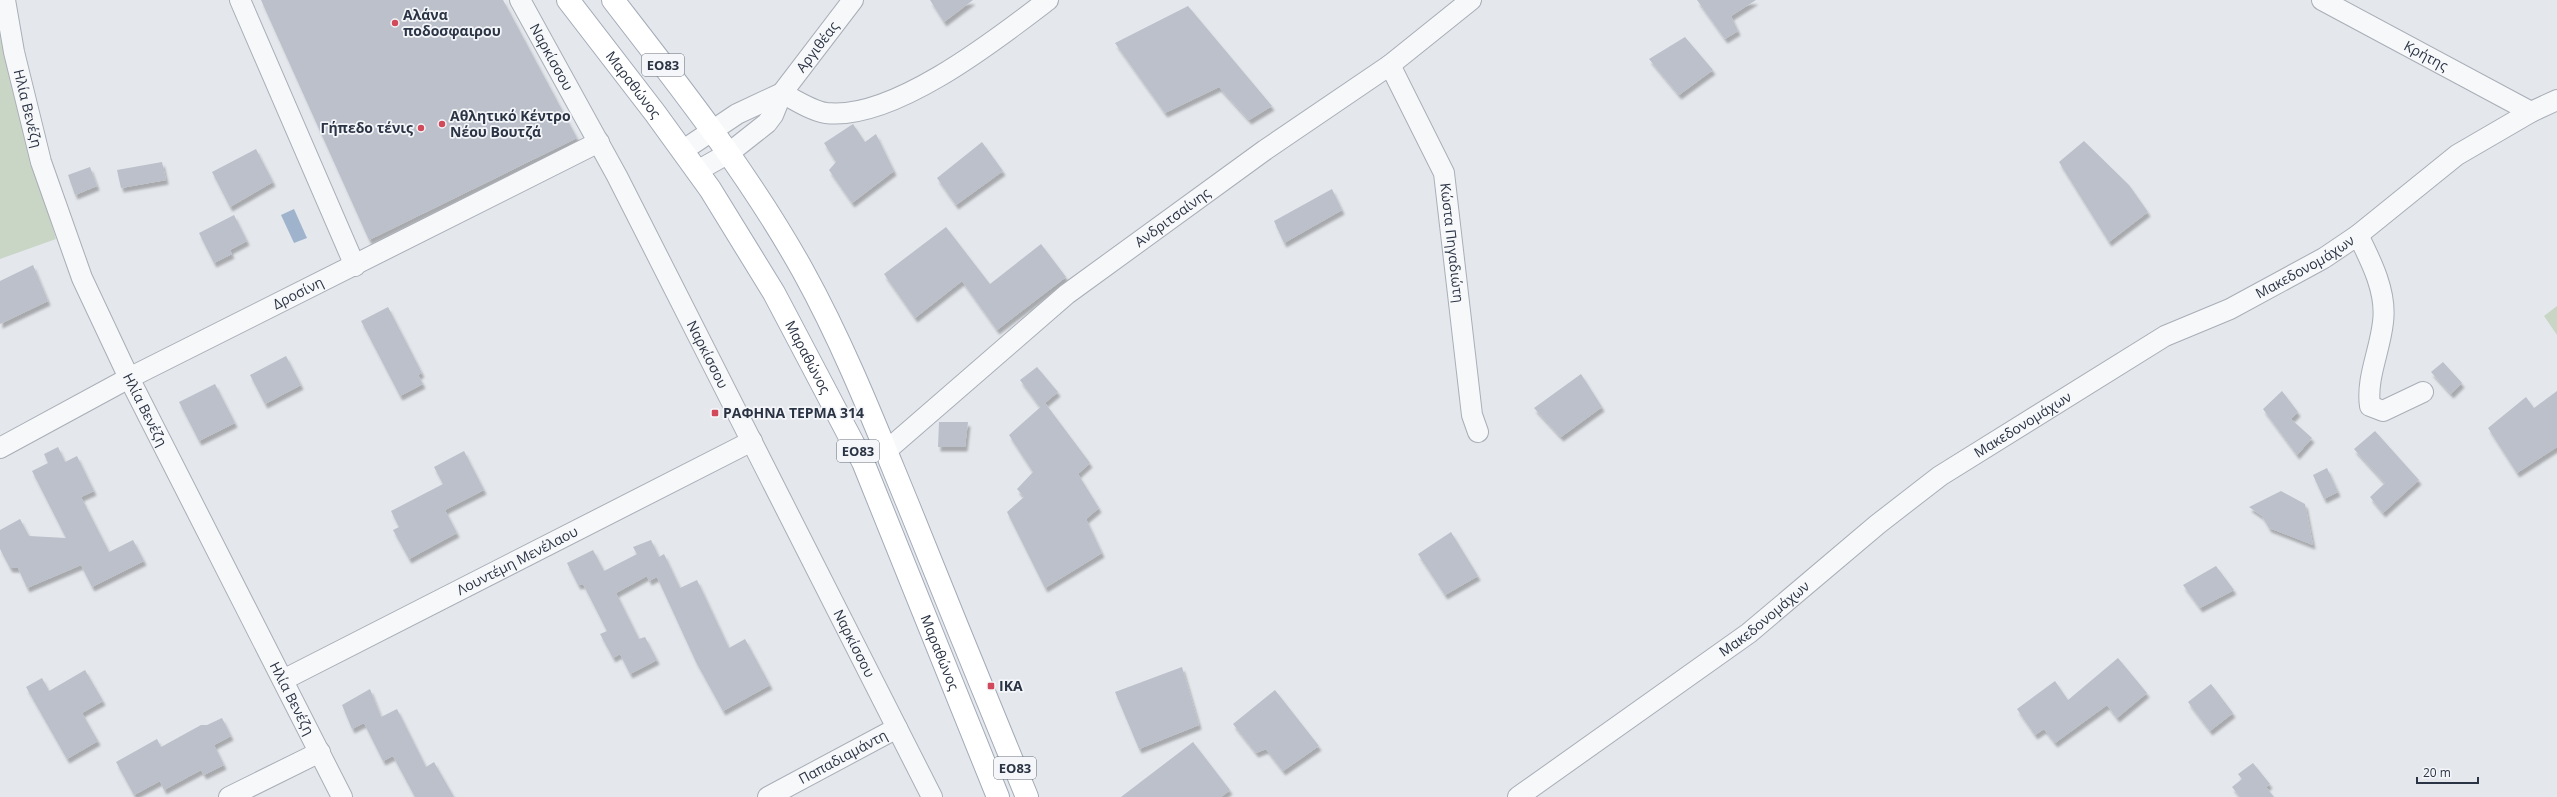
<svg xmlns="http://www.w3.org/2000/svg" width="2557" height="797" viewBox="0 0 2557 797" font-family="'Open Sans',sans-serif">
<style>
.green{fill:#c9d6c5}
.water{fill:#9fb4cc}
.building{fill:#bbc0ca;filter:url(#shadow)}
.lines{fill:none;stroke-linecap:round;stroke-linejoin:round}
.minor-casing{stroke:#a9aeb7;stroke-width:22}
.major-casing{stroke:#a3abb8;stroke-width:24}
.minor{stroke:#f7f8fa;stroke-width:20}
.major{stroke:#fff;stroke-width:22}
.poi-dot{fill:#d1495b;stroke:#f4f6f9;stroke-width:1.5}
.labels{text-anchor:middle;stroke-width:3.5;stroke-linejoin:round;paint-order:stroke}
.shield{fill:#f4f6f9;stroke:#676e7b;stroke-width:1}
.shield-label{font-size:13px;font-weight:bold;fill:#2b3445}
.poi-label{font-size:14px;font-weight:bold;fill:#2b3445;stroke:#f4f6f9;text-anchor:start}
.street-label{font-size:14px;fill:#2b3445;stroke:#f4f6f9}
</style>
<defs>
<filter id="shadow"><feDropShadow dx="2.5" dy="4.5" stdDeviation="1" flood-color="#0004"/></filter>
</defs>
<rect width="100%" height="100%" fill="#e4e7ec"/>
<path class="green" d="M0,28L13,92L56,239L0,259Z
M2557,306V335L2544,316Z"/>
<path class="water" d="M294,209L307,238L294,243L281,215Z"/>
<path class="building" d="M261,0H503L577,138L369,240Z
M930,0H973L944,22Z
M1697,0H1756L1731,16L1738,31L1725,39Z
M1188,6L1272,106L1249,120L1219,87L1165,113L1115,43Z
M1685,37L1713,70L1679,95L1649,59Z
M853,124L865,142L876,134L894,171L852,203L829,170L836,162L824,143Z
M2084,141L2129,185L2148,212L2109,242L2059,162Z
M982,142L1003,171L956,205L937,178Z
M256,149L273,182L230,207L212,172Z
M162,162L166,180L121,188L117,170Z
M90,167L97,186L75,195L68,175Z
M1332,189L1342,210L1284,243L1274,221Z
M234,215L247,241L230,250L232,254L214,263L199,233Z
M946,227L990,284L1041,244L1066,277L997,330L962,281L915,318L884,274Z
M33,265L48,301L0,324V281Z
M388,307L422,373L418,375L423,384L400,396L361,321Z
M286,356L301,385L265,404L250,375Z
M2443,362L2462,383L2451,394L2431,372Z
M1037,367L1058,392L1040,407L1020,380Z
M1581,374L1602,407L1561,437L1534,408Z
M215,384L235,423L199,441L179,402Z
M2282,391L2298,412L2291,419L2312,438L2297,455L2263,409Z
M2557,391V447L2517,473L2488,428L2526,397L2534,408Z
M1045,403L1090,463L1078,474L1099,508L1086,519L1102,553L1045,588L1007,512L1024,497L1017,489L1033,472L1009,435Z
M939,422H968L965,447H938Z
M2375,431L2419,480L2383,513L2370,497L2385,483L2354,449Z
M58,447L65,462L77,456L94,491L81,497L109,552L133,540L144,561L92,587L81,565L27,588L18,568H10L0,549V530L20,519L29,536L66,538L32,471L48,463L44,454Z
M464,451L484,490L445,510L457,533L409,559L393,530L399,527L391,511L443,484L434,467Z
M2327,468L2338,492L2324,499L2313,475Z
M2281,491L2305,504L2313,545L2269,528L2262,516L2249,507Z
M1451,532L1478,576L1445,595L1418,554Z
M651,540L659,557L664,554L680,588L697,580L729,648L745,639L770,685L723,711L696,662L657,577L649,581L647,576L616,593L639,639L645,637L657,660L630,674L620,654L613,658L600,634L607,631L583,584L578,585L567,563L593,550L604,571L637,554L633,547Z
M2216,566L2234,590L2200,608L2183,585Z
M2118,658L2147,693L2117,718L2107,705L2055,743L2044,729L2035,735L2017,709L2055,681L2068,700Z
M1182,667L1199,725L1139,749L1115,692Z
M85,670L103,701L82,713L98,741L67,759L26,687L42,678L49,691Z
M2211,684L2233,713L2210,731L2188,702Z
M370,689L381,717L397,709L426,767L434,762L454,797H415L393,756L383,761L364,723L352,729L342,705Z
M1275,690L1319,746L1283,771L1266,749L1256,753L1233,724Z
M222,718L231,736L214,745L224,765L204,775L201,770L164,790L160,781L134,795L116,762L157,739L161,747L201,725H207Z
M1193,742L1230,790L1221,797H1121Z
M2253,763L2270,784L2266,787L2274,797H2240L2232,787L2242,779L2238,774Z"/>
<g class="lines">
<g class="minor-casing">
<g id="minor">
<path id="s1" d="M5,0L14,52L41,162L82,278L129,378L342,797"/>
<path d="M240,0L355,266"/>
<path id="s2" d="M520,0L617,176L932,797"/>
<path id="s3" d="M2322,0L2531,112"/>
<path id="s4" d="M1390,65L1444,173L1472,415L1478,432"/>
<path d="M682,151L737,114L782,93C795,100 812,111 826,113C893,121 997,39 1048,0"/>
<path id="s5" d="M697,171L729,153L767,123L773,115L782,93L853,0"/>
<path d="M2358,235C2371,261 2387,292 2383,322C2380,351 2366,378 2370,406L2383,411L2423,392"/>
<path id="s6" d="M0,448L129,378L599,142"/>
<path id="s7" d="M886,451L1067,294L1265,150L1390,65L1471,0"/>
<path id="s8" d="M283,680L752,441"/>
<path d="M229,797L320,752"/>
<path id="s9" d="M768,797L897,728"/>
<path id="s10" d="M1518,797L1749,633L1878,524L1940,476L2165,336L2230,309L2324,258L2358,235L2457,155L2531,112L2557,100"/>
</g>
</g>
<g class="major-casing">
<g id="major">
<path id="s11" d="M568,0L655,113L710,189L774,293L863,462L998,797"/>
<path d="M613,0C681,88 749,174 803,271C845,347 876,427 909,507C948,604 987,700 1027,797"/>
</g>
</g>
<use href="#minor" class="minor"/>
<use href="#major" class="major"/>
</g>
<g class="poi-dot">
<circle cx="395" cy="23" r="4"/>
<circle cx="442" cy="124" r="4"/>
<circle cx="421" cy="128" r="4"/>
<rect x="711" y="409" width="8" height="8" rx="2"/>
<rect x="987" y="682" width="8" height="8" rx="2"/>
</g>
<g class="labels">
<g class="shield">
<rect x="642" y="54" width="42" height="22" rx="3"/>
<rect x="837" y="440" width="42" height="22" rx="3"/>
<rect x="994" y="757" width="42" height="22" rx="3"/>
</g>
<g class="shield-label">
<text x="663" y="70">ΕΟ83</text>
<text x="858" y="456">ΕΟ83</text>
<text x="1015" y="773">ΕΟ83</text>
</g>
<g class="poi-label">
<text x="403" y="20">Αλάνα<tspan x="403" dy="16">ποδοσφαιρου</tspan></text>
<text x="450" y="121">Αθλητικό Κέντρο<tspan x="450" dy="16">Νέου Βουτζά</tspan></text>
<text x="413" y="133" text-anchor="end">Γήπεδο τένις</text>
<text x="723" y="418">ΡΑΦΗΝΑ ΤΕΡΜΑ 314</text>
<text x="999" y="691">ΙΚΑ</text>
</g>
<g class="street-label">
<text dy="5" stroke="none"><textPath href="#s5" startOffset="177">Αργιθέας</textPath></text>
<text dy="5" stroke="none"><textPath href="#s2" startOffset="65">Ναρκίσσου</textPath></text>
<text dy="5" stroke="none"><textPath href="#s3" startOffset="118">Κρήτης</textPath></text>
<text dy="5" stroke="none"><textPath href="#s11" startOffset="107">Μαραθώνος</textPath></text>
<text dy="5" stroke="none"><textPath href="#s1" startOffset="111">Ηλία Βενέζη</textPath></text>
<text dy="5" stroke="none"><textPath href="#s7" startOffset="370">Ανδριτσαίνης</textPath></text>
<text dy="5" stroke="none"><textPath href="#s4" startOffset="191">Κώστα Πηγαδιώτη</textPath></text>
<text dy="5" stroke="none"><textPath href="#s10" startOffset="952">Μακεδονομάχων</textPath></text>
<text dy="5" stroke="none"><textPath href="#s6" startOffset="336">Δροσίνη</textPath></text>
<text dy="5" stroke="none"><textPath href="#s2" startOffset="401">Ναρκίσσου</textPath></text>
<text dy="5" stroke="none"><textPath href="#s11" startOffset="431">Μαραθώνος</textPath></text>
<text dy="5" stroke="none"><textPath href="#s1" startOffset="435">Ηλία Βενέζη</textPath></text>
<text dy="5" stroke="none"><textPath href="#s10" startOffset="628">Μακεδονομάχων</textPath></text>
<text dy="5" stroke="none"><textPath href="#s8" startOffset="263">Λουντέμη Μενέλαου</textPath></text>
<text dy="5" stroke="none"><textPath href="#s10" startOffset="304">Μακεδονομάχων</textPath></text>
<text dy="5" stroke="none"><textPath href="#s2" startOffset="725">Ναρκίσσου</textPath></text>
<text dy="5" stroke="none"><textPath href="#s11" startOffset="755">Μαραθώνος</textPath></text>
<text dy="5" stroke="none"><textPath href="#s1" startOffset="759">Ηλία Βενέζη</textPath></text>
<text dy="5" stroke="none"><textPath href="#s9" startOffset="85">Παπαδιαμάντη</textPath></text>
</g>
</g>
<path d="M2417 777v6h61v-6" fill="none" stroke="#2b3445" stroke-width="2"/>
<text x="2423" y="777" font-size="12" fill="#2b3445" stroke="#f4f6f9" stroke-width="3" paint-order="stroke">20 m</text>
</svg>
